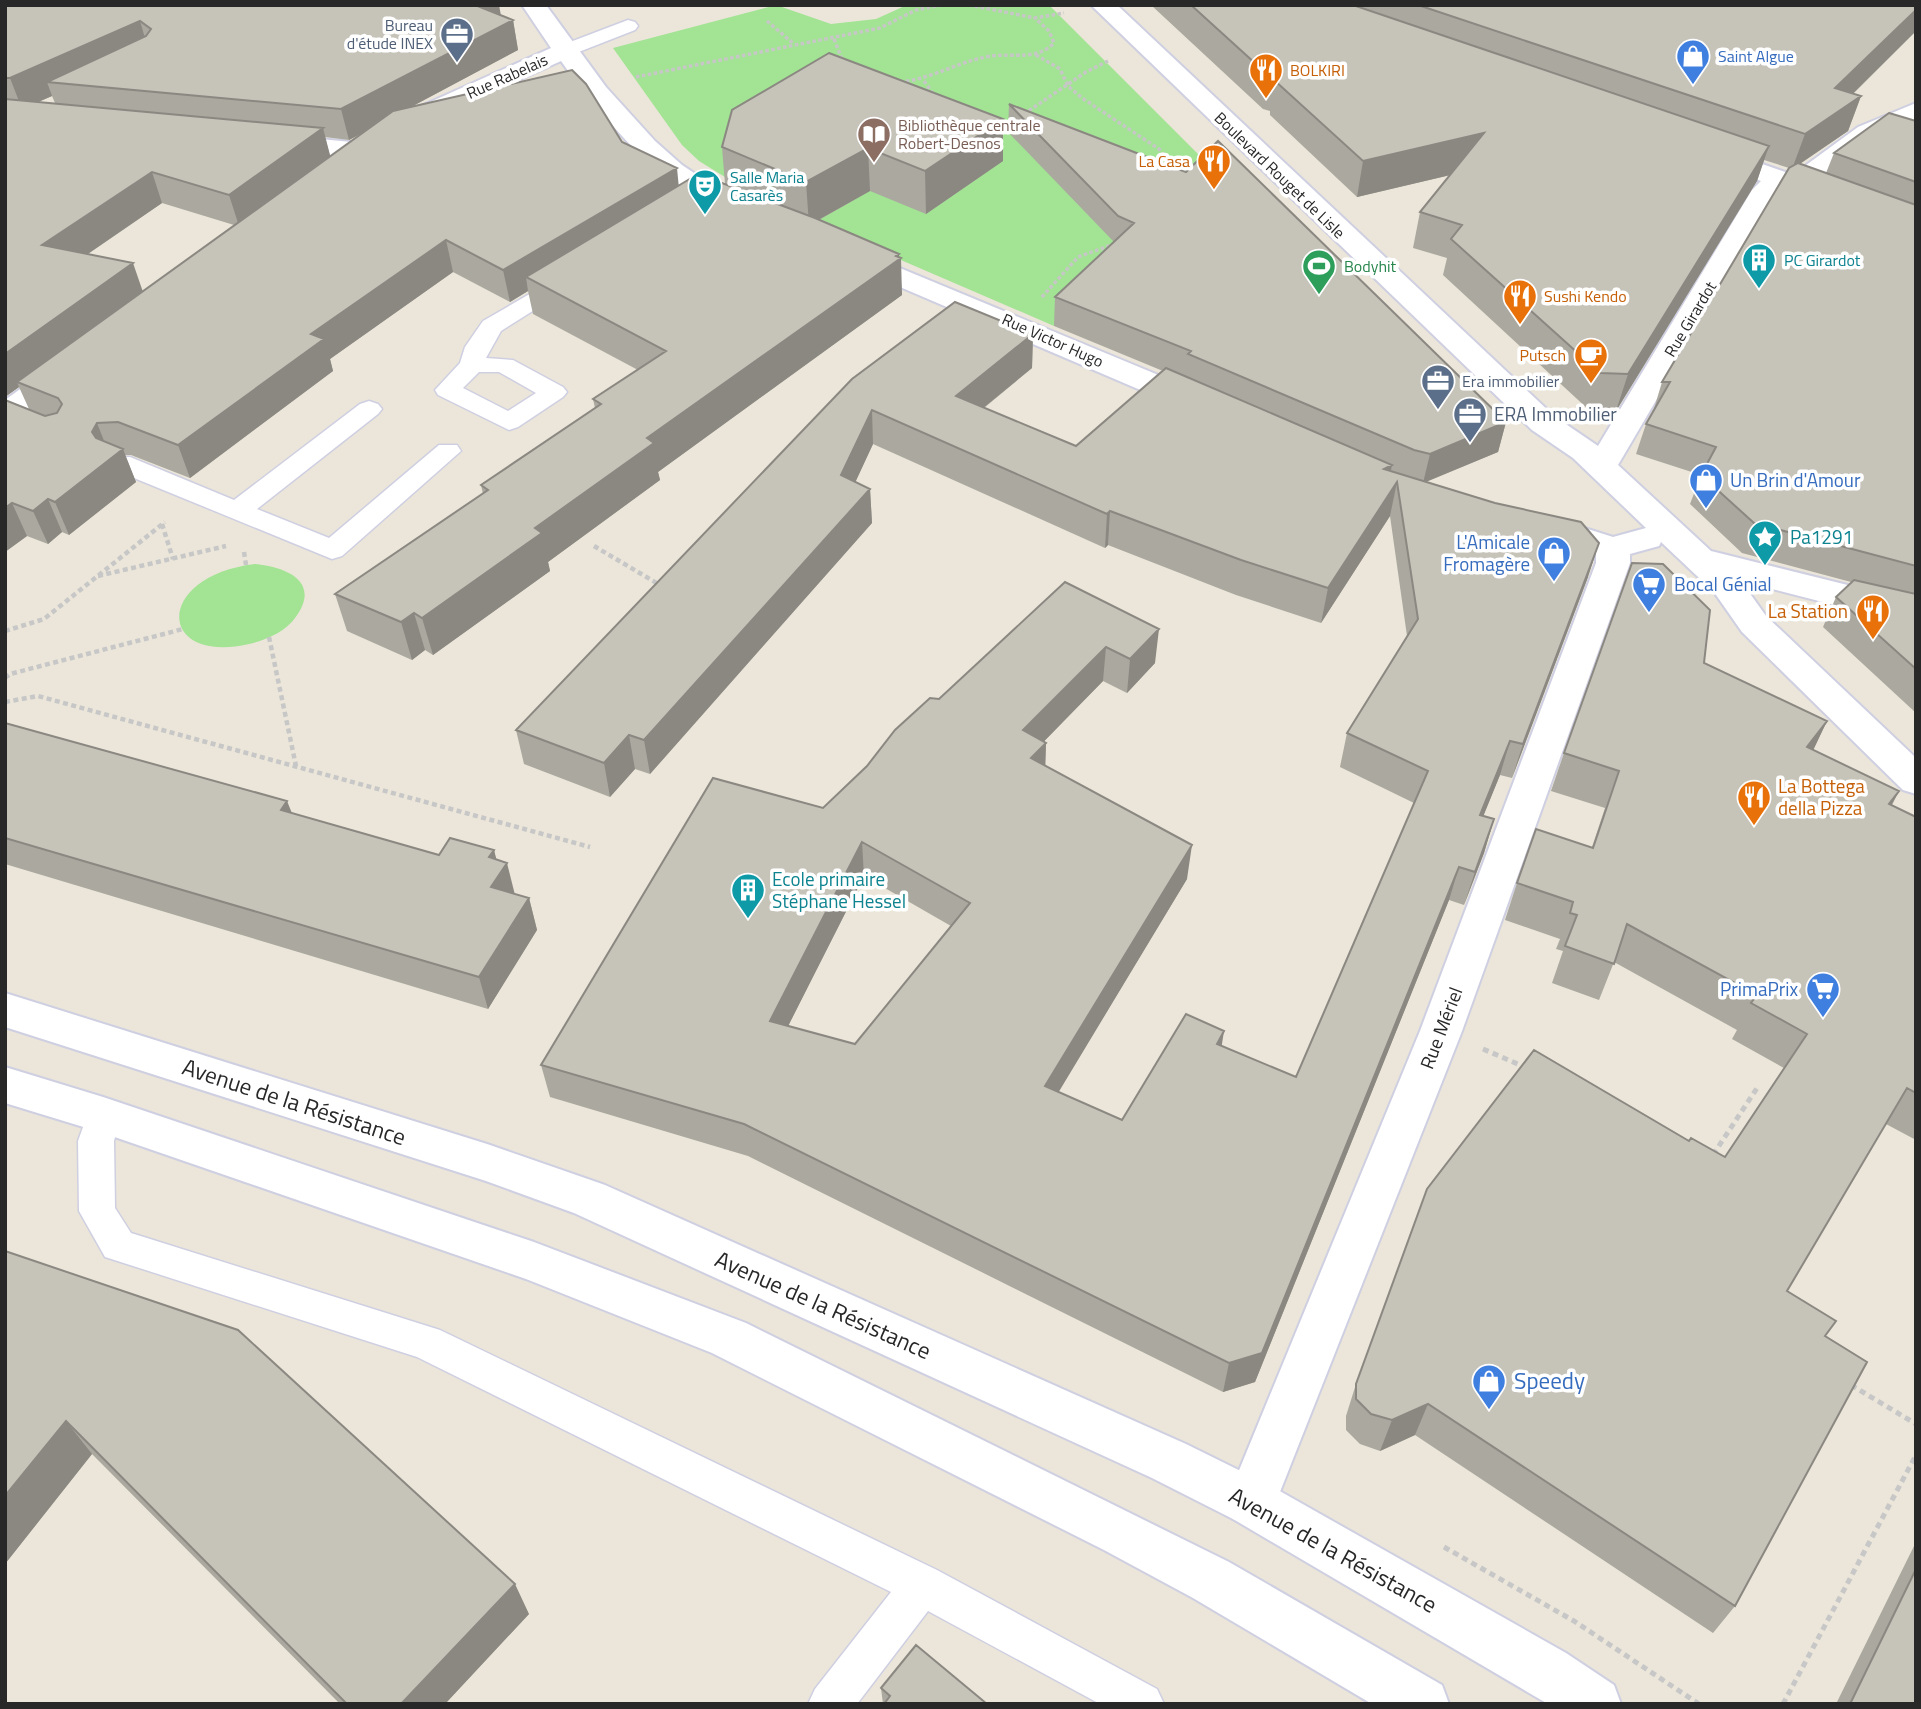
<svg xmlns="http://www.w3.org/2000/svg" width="1921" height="1709" viewBox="0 0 1921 1709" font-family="'Titillium Web',sans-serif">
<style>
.green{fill:#a2e394}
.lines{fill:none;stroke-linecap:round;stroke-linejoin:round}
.service-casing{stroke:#cfcfe2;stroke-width:3}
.minor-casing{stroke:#cfcfe2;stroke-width:4}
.secondary-casing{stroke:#cfcfe2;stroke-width:4}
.path-far2{stroke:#c7c7c7;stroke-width:3.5;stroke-dasharray:3.5 2.5;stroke-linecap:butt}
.path-far1{stroke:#c7c7c7;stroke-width:4.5;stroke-dasharray:5 3.5;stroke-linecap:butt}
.path{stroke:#c7c7c7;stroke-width:5;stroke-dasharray:6 4.5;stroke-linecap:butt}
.service{fill:#fff;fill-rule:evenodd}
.minor{fill:#fff;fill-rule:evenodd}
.secondary{fill:#fff;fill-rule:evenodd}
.wall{fill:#aaa89f;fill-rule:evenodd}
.shaded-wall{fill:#8b8882}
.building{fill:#c6c3b9;stroke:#8b8882;stroke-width:2;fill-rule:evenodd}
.labels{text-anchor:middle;stroke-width:7;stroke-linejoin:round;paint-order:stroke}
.far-service-label{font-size:16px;fill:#4e5e75;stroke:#fff;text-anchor:end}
.far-shop-label{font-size:16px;fill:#366cbe;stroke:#fff;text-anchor:start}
.far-food-label{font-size:16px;fill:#c56008;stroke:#fff;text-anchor:start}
.far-street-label{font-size:16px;fill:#282828;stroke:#fff}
.far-education-label{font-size:16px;fill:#785e54;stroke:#fff;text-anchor:start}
.far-culture-label{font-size:16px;fill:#0d838f;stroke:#fff;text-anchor:start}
.far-leisure-label{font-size:16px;fill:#27864d;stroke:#fff;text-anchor:start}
.service-label{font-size:19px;fill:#4e5e75;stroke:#fff;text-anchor:start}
.shop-label{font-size:19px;fill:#366cbe;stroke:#fff;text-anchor:start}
.culture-label{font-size:19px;fill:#0d838f;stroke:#fff;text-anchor:start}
.food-label{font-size:19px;fill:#c56008;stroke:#fff;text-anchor:end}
.street-label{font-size:19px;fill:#282828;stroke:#fff}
.near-street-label{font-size:23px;fill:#282828;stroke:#fff}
.near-shop-label{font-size:23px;fill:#366cbe;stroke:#fff;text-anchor:start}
</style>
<rect width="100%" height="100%" fill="#ebe6d9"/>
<path class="green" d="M776,5L831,24L876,19L907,5H1049L1214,170L1054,326L764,201L699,161L682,145L613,48Z
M255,564C287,567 322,582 295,618C285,632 266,640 249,644C156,665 154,576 255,564Z"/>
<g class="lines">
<g class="service-casing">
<path id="service" d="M628,20L635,22L638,26L635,30L571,55H557L554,51L557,47Z
M566,273L574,275L578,280L574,285L501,331L486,358L513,360L563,387L567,392L563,397L518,427L509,430L438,395L435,390L460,363L465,347L483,321ZM479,372H499L536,393L508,411L463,388Z
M369,401L378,404L382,409L378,414L257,509L329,538L439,445H457L461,451L342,556L332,559L112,469L108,463L112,457H130L234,500L360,404Z
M103,1100L115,1105L121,1115L114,1141L115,1208L131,1233L440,1330L937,1570L1157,1689L1164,1704H1100L928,1611L857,1704H808L815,1689L891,1592L417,1357L105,1257L79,1211L78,1141L91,1105Z"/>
</g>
<g class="minor-casing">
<path id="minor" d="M522,5H546L606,87L655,141L682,165L712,185L744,201L748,207L744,213C689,226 590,102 561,61L428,121H410L406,116L410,111L551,48Z
M1091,5H1117L1554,416L1598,446L1752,190L1761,181L1702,160L1698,154L1702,148L1711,146L1788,173L1798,171L1858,127L1916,103V121L1876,139L1817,183L1916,218V236L1784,190L1777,195L1618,465L1711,551L1916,602V626L1741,581L1766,616L1916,758V794L1903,790L1742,632L1714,592L1661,542L1659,546L1630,554V563L1462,1031L1276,1502L1269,1519L1251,1526L1233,1519L1226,1502L1420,1031L1596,563V554L1538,536L1534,528L1538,520L1550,517L1613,537L1646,528L1573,458L1532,430Z
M276,135L363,143L372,145L376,151L372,157L363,159L267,149L263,143L267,137Z
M854,249L1209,396L1213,403L1209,410L1198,412L1187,410L844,263L840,257L844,251Z
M66,361L77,364L81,370L77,376L16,422L5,424V400L55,364Z"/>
</g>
<g class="secondary-casing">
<path id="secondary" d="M5,993L487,1144L605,1185L1186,1444L1269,1485L1566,1653L1614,1685L1621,1704H1548L1233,1519L1152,1478L574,1213L486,1181L5,1027Z
M5,1067L103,1097L534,1242L746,1323L1229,1562L1442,1685L1449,1704H1372L1193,1598L1104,1550L712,1353L526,1279L103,1133L5,1103Z"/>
</g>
<path class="path-far2" d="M969,5L1035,18
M767,21L794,44
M834,39L844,64
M1036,55L1060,69L1068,86L1082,98L1159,149L1176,172
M636,77L880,28L916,10L942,5
M924,81L934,95
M900,82C932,79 959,61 991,56C1014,53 1036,61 1054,43L1049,31L1035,18L1064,13
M1024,114L1086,72L1108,61
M1042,297L1078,257L1114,244"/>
<path class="path-far1" d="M162,524L173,559
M594,546L660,585
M244,552L246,565
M98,576L226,546
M5,631L44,619L165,522
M269,637L296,766
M5,678L10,674L183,629
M5,702L38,696L590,847"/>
<path class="path" d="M1483,1049L1527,1068
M1713,1155L1759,1085
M1851,1385L1916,1424
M1444,1547L1574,1621L1699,1704
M1783,1704L1916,1455"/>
<use href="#service" class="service"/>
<use href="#minor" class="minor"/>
<use href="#secondary" class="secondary"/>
</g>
<path class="wall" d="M5,5L501,15L513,20L518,50L411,107L622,142L679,185L725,184L722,147L1003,119V161L926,214L870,191L819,220L899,254L902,295L658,472L660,480L548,562L550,571L433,655L425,650L412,660L347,631L335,594L483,494L481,485L595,408L593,399L638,370L533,314L528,291L510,302L453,272L330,359L333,371L190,478L131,455H125L136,482L69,535L62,532L48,544L27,536L5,552V400L29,409L19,387L5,397ZM52,96L55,103L38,102ZM364,132L330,156L325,137L349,140ZM162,203L234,225L143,291L88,254Z
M1151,5H1916V31L1853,94L1861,96L1848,131L1800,164L1826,173L1834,153L1916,121V713L1823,627L1836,597L1851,582L1742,553L1690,504L1701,475L1636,454L1646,424L1653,412L1662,382L1789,168L1764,160L1757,181L1616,411L1589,410L1443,275L1447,258L1413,248L1420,212L1450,175L1357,197L1270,115V111L1263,109Z
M1009,104L1506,422L1498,452L1426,482L1588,577L1512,778L1500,775L1483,816L1494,819L1484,853L1464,905L1449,900L1255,1382L1223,1392L748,1156L550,1097L541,1065L823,808L1065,582L1155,663L1127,693L1103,681L1044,741L1046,743L1045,765L1187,879L1058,1092L1122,1120L1222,1046L1296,1077L1414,803L1340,767L1347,733L1407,636L1390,516L1321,623L1236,595L1108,545L1105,548L873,444L855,482L870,489L872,523L650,774L635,769L610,797L524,764L516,730L852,379L1033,334L1032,368L984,408L1076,446L1163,371L1054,326L1055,297L1114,242L1008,132ZM864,876L951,926L855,1044L788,1026Z
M1704,663L1827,721L1813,750L1899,791L1892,805L1916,817V1140L1886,1124L1787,1291L1825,1336L1735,1606L1713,1633L1415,1435L1380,1451L1360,1444L1346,1430V1416L1356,1384L1689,1141L1725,1157L1784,1068L1732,1039L1737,1030L1614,962L1599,1000L1552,983L1563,951L1556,949L1560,939L1505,920L1517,883L1592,847L1605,808L1551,791L1564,753Z
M5,723L292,813L439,855L494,850L496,860L515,895L529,898L537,930L488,1009L5,864Z
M5,1251L529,1614L445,1704H340L92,1454L5,1564Z
M1916,1542V1704H1836Z
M881,1688L987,1704H883Z"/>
<path class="shaded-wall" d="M472,5H499L502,21Z
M1916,10V31L1827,119L1861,96L1848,131L1792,169L1805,134L1835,88Z
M513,20L518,50L349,140L341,109Z
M140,21L149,52L47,82L52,96L22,109L10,78Z
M1003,119V161L926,214L925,171Z
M323,128L331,159L239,226L229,195Z
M1484,133L1476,169L1357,197L1363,161Z
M1769,146L1757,181L1616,411L1628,374Z
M868,148L870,191L809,225L806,182Z
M677,168L680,199L526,277L528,291L510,302L503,270Z
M152,172L162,203L54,277L42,245Z
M446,240L453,272L330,359L333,371L190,478L178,445L311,334Z
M899,254V260L901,258L902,295L658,472L660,480L548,562L550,571L433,655L422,618L647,438Z
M133,263L144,295L17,382L19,387L5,397V354Z
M1033,334L1032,368L956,430V396Z
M872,410L873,444L843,509L841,475Z
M1506,422L1498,452L1423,483L1430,454Z
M97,423L110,456L123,449L136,482L69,535L55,502Z
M1392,465L1385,500L1384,469Z
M1397,482L1390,516L1321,623L1328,588Z
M870,489L872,523L650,774L644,740Z
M48,499L62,532L48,544L33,511Z
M12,503L27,536L5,552V508Z
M1110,511L1108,545L1105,548L1107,514Z
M1599,543L1588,577L1512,778L1523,744Z
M414,613L425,650L412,660L401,622Z
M1159,629L1155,663L1127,693L1130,659Z
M1106,647L1103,681L1022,764L1023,730Z
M1827,721L1809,759L1807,747Z
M629,735L635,769L610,797L604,763Z
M1510,741L1500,775L1470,849L1480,815Z
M1046,743L1045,777L1031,758Z
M1899,791L1879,828L1889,804Z
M287,801L300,833L281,810Z
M1494,819L1484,853L1464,905L1475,872Z
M862,842L864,876L774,1054L770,1021Z
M1192,845L1187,879L1043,1118L1045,1086Z
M494,850L500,873L507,863L515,895L491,887L489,857Z
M1459,867L1449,900L1255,1382L1223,1392L1229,1363Z
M529,898L537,930L488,1009L479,977Z
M1224,1031L1219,1063L1217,1044Z
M1428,1404L1415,1435L1380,1451L1392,1420Z
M66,1421L92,1454L5,1564V1496Z
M515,1584L529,1614L445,1704H401Z"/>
<path class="building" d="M5,5H475L513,20L341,109L47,82L146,36L151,29L140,21L10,78H5Z
M1191,5H1353L1769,146L1628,374L1600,373L1451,239L1462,225L1420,212L1484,133L1363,161L1274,80L1277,77L1267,74Z
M1418,5H1916V10L1835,88L1861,96L1805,134Z
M829,53L1003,119L925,171L868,148L806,182L722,147L732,110Z
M572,70L586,84L622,142L677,168L503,270L446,240L311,334L324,339L178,445L118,422L97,423L92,432L96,438L123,449L55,502L48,499L33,511L12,503L5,508V400L45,416L57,413L62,404L58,398L17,382L393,111Z
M5,99L323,128L229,195L152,172L42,245L133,263L5,354Z
M1009,104L1186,172L1218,141L1506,422L1430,454L1414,450L1188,354L1191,351L1055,297L1134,223L1118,216Z
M1889,113L1916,121V182L1834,153Z
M1798,163L1916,205V566L1754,523L1701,475L1716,447L1646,424L1670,382H1662L1789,168Z
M698,174L815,218L899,254L896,256L901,258L647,438L654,443L535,528L542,533L422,618L414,613L401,622L335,594L488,490L481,485L601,404L593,399L666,351L526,277Z
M955,302L1033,334L956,396L1076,446L1166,368L1392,465L1384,469L1495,503L1581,522L1599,543L1523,744L1510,741L1480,815L1494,819L1475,872L1459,867L1262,1353L1229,1363L744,1124L541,1065L713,778L823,808L867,766L895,730L930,698L939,699L1065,582L1159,629L1130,659L1106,647L1023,730L1046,743L1031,758L1192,845L1045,1086L1122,1120L1186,1014L1224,1031L1217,1044L1296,1077L1428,771L1347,733L1418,619L1397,482L1328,588L1241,560L1110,511L1107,514L872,410L841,475L870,489L644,740L629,735L604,763L516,730L852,379ZM862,842L970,903L855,1044L770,1021Z
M1632,563L1663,564L1710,610L1704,663L1827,721L1807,747L1899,791L1889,804L1916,817V1093L1907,1088L1787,1291L1836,1321L1825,1336L1867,1362L1735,1606L1428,1404L1392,1420L1371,1414L1356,1399V1384L1427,1189L1534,1050L1689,1141L1691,1138L1725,1157L1807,1034L1751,1003L1757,995L1627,924L1614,964L1565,946L1577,915L1570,913L1573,902L1517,883L1536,829L1593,848L1619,771L1564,753Z
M1854,580L1916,594V669L1836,597Z
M5,723L287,801L281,810L439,855L450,838L494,850L489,857L507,863L491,887L529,898L479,977L5,838Z
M5,1251L238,1330L515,1584L401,1704H347L66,1421L5,1496Z
M1916,1569V1704H1850Z
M916,1645L987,1704H884L890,1696L881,1688Z"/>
<defs>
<g id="office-pin" transform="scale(1.75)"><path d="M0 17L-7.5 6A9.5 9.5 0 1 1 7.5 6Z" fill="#5c6f8a" stroke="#fff"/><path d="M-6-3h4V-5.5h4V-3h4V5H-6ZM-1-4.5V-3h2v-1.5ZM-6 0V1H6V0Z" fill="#fff"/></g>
<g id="shop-pin" transform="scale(1.75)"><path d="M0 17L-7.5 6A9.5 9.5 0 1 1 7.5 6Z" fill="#3f7fe0" stroke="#fff"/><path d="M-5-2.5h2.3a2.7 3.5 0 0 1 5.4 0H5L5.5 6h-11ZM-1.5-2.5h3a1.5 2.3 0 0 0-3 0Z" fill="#fff"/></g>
<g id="restaurant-pin" transform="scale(1.75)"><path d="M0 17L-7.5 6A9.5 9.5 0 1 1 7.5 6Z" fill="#e8710a" stroke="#fff"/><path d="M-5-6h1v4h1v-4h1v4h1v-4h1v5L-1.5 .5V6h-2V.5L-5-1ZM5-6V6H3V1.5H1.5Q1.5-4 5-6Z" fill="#fff"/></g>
<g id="library-pin" transform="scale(1.75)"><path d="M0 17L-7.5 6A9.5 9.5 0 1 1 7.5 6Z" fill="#8d6e63" stroke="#fff"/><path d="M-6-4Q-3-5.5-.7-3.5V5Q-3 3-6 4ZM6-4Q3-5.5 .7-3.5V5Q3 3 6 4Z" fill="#fff"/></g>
<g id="theatre-pin" transform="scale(1.75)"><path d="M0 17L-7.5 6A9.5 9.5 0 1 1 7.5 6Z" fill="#0f9aa8" stroke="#fff"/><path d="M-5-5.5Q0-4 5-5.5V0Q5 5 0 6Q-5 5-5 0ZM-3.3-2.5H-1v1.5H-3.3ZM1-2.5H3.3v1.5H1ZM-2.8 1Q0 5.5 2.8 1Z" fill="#fff"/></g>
<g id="building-pin" transform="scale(1.75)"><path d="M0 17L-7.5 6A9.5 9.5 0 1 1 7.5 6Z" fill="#0f9aa8" stroke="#fff"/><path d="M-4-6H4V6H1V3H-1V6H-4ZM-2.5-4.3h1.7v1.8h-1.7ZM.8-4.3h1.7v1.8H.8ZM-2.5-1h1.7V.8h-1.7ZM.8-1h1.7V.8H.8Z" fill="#fff"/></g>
<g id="stadium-pin" transform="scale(1.75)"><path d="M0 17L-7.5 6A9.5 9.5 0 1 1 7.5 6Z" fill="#2e9e5b" stroke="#fff"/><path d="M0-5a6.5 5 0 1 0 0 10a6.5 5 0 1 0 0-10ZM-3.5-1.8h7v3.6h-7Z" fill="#fff"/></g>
<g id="cafe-pin" transform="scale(1.75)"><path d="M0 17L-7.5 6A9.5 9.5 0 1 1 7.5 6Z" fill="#e8710a" stroke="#fff"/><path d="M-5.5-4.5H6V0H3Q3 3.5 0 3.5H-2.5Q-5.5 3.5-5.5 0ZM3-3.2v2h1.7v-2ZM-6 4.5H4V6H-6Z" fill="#fff"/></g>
<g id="sight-pin" transform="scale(1.75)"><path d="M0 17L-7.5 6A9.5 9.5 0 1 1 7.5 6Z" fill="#0f9aa8" stroke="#fff"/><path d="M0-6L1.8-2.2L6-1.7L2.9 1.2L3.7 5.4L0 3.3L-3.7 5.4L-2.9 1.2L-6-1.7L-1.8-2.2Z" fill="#fff"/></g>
<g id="supermarket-pin" transform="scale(1.75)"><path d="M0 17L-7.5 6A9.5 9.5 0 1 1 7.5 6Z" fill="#3f7fe0" stroke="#fff"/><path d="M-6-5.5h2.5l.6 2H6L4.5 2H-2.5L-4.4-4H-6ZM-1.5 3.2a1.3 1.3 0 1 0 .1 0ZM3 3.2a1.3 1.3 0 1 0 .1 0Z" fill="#fff"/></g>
</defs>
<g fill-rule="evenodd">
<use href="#office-pin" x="457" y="34"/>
<use href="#shop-pin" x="1693" y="56"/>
<use href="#restaurant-pin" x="1266" y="70"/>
<use href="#library-pin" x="874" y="134"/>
<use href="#restaurant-pin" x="1214" y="161"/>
<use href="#theatre-pin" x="705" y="186"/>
<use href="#building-pin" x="1759" y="260"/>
<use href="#stadium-pin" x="1319" y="266"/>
<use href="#restaurant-pin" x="1520" y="296"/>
<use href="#cafe-pin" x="1591" y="355"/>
<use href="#office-pin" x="1438" y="381"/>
<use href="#office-pin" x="1470" y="414"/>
<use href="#shop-pin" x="1706" y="480"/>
<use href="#sight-pin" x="1765" y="537"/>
<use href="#shop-pin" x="1554" y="553"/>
<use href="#supermarket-pin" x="1649" y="584"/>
<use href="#restaurant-pin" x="1873" y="611"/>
<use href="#restaurant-pin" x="1754" y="797"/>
<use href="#building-pin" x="748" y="890"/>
<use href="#supermarket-pin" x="1823" y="989"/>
<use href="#shop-pin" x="1489" y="1381"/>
</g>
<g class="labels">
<g class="far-service-label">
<text x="433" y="31">Bureau<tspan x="433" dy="18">d'étude INEX</tspan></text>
<text x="1462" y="387" text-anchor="start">Era immobilier</text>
</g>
<g class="far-shop-label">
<text x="1718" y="62">Saint Algue</text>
</g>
<g class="far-food-label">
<text x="1290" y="76">BOLKIRI</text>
<text x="1190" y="167" text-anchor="end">La Casa</text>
<text x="1544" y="302">Sushi Kendo</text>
<text x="1566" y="361" text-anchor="end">Putsch</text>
</g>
<g class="far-street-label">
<text transform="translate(507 76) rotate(-24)" y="6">Rue Rabelais</text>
<text transform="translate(1280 175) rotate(44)" y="6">Boulevard Rouget de Lisle</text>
<text transform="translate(1690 319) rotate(-59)" y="6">Rue Girardot</text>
<text transform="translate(1053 340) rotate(24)" y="6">Rue Victor Hugo</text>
</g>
<g class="far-education-label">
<text x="898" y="131">Bibliothèque centrale<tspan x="898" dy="18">Robert-Desnos</tspan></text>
</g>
<g class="far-culture-label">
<text x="730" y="183">Salle Maria<tspan x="730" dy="18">Casarès</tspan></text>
<text x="1784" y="266">PC Girardot</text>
</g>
<g class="far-leisure-label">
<text x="1344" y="272">Bodyhit</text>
</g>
<g class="service-label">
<text x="1494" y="421">ERA Immobilier</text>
</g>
<g class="shop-label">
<text x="1730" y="487">Un Brin d'Amour</text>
<text x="1530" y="549" text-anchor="end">L'Amicale<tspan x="1530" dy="22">Fromagère</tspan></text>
<text x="1674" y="591">Bocal Génial</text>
<text x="1798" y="996" text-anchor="end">PrimaPrix</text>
</g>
<g class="culture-label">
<text x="1790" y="544">Pa1291</text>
<text x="772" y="886">Ecole primaire<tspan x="772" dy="22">Stéphane Hessel</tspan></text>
</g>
<g class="food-label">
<text x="1848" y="618">La Station</text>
<text x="1778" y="793" text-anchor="start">La Bottega<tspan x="1778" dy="22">della Pizza</tspan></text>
</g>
<g class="street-label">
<text transform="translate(1441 1028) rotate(-69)" y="7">Rue Mériel</text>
</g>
<g class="near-street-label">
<text transform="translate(294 1102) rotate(18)" y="8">Avenue de la Résistance</text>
<text transform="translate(823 1305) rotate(24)" y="8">Avenue de la Résistance</text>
<text transform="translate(1333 1550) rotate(29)" y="8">Avenue de la Résistance</text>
</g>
<g class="near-shop-label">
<text x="1514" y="1389">Speedy</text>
</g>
</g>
<rect width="1921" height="1709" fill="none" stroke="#282828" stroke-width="14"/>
</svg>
